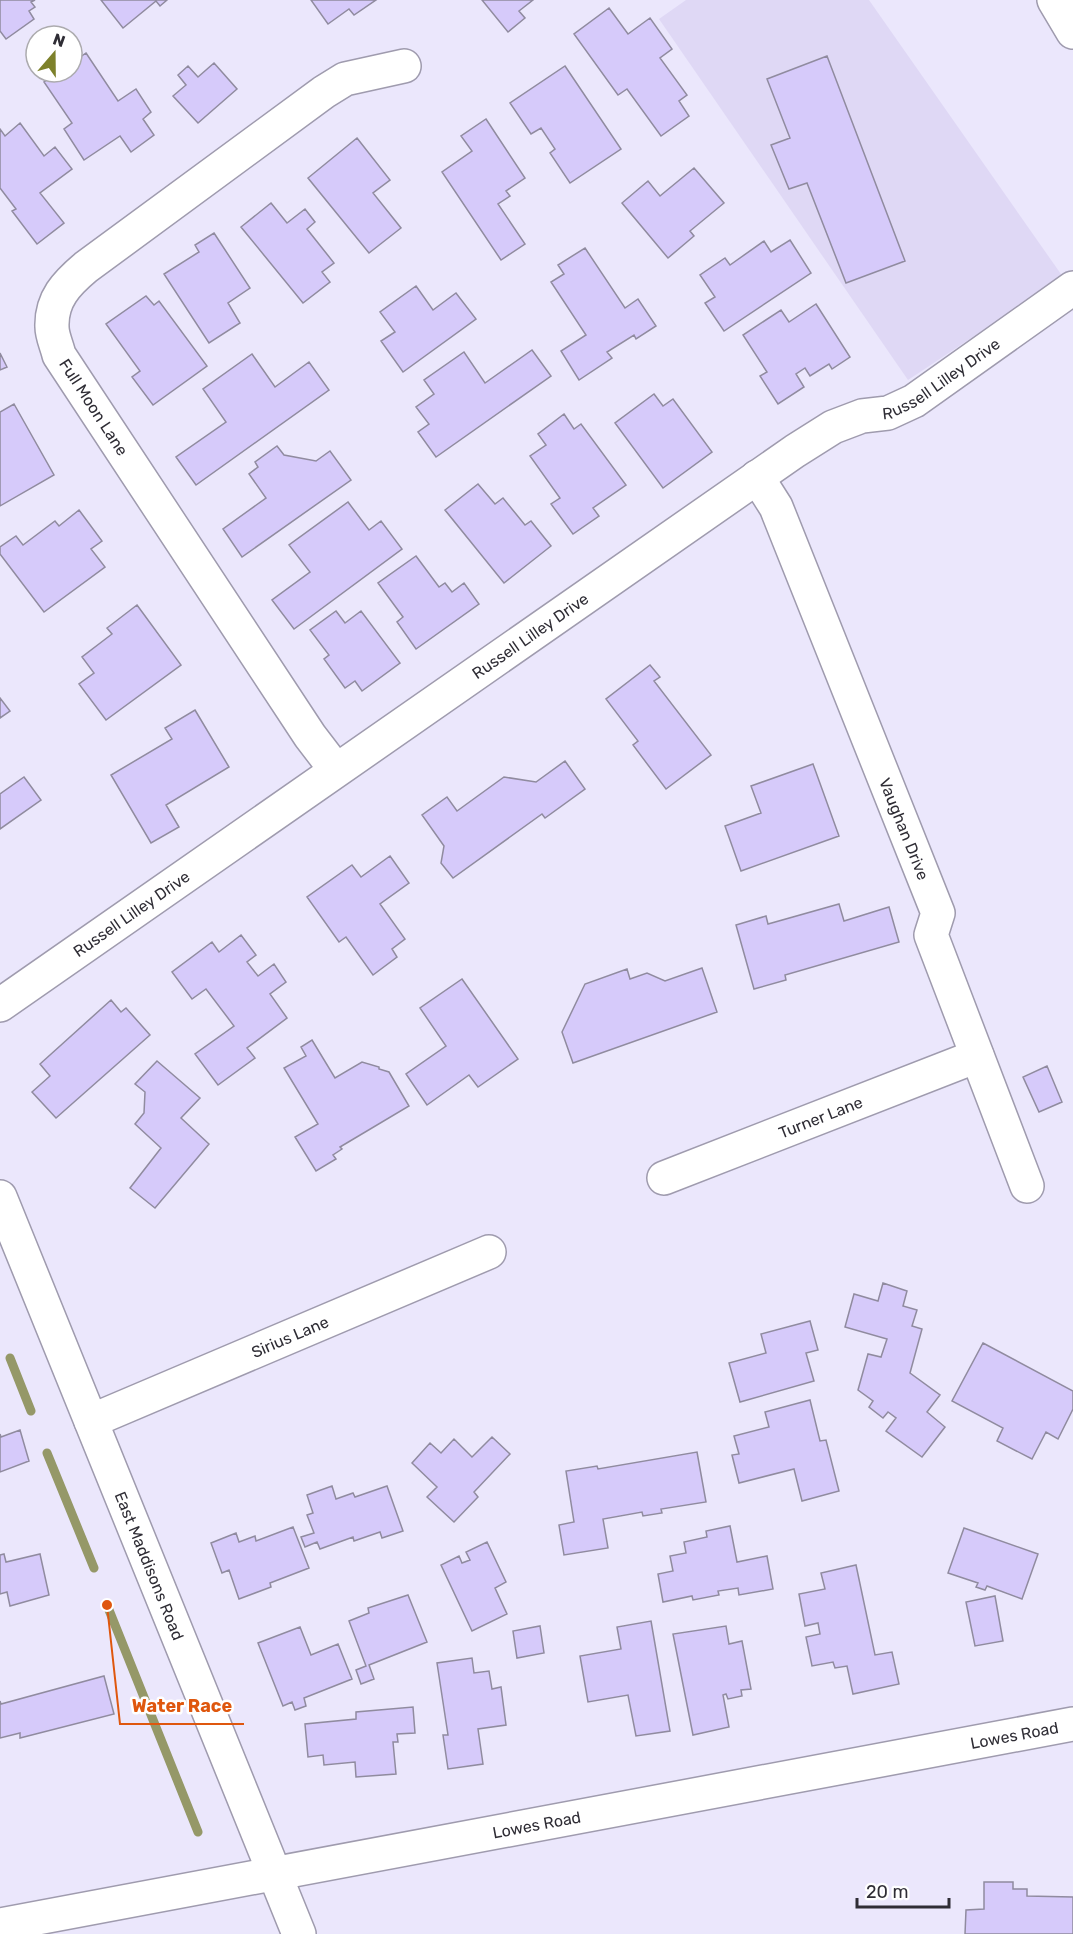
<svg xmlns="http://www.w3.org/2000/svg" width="1073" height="1934" viewBox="0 0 1073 1934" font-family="Rubik,sans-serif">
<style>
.built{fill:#dfd8f5}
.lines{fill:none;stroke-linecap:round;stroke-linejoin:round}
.stream{stroke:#959868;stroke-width:9}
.building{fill:#d6cafa;stroke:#908b9f;stroke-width:1.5}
.minor-casing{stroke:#9f9bae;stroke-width:36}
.major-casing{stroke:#9f9bae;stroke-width:36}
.minor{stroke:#fff;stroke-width:33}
.major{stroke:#fff;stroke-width:33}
.labels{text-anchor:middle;stroke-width:5;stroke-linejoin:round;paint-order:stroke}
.street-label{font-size:16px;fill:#2f2d35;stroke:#fff}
.leader{fill:none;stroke:#df570e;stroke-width:2}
.callout-dot{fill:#df570e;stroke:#fff;stroke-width:2}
.callout-label{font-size:18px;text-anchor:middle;font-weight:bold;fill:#df570e;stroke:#fff;stroke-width:5;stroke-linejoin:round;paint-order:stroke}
</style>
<rect width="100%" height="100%" fill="#ebe7fc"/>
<path class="built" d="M686,0H869L1063,277L908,380L659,19Z"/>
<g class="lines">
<path class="stream" d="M10,1358L31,1411
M47,1453L94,1568
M107,1605L198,1832"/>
</g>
<path class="building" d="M0,0H35L31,2L35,7L29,11L34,19L6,39L0,31Z
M101,0H167L160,6L156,1L123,28Z
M311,0H376L354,15L349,9L328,24Z
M482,0H533L519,11L525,18L508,32Z
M609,8L628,34L650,18L672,49L660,58L687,95L679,101L689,116L661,136L627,89L618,95L574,34Z
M86,53L118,101L136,89L151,112L143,119L154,135L131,152L120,136L84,160L64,129L72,123L44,82L58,72H72V63Z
M827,56L905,261L846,283L807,183L789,189L771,145L790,138L767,79Z
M214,63L237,89L198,123L173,96L186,85L178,75L188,66L198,77Z
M565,66L621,149L570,183L550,153L555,149L541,128L531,134L510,103Z
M486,119L525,178L506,191L510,196L498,204L525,244L501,260L442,172L472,151L461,136Z
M20,123L44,156L55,147L72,169L40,193L64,223L37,244L12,211L16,209L0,188V129L5,136Z
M357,138L390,180L373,193L401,228L369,253L308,178Z
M694,168L724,203L690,231L694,236L668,258L622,203L648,181L660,196Z
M271,203L287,223L305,209L315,222L307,229L334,263L322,272L330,282L303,303L241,227Z
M214,233L250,288L228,303L240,323L209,343L164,274L199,252L195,245Z
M790,240L811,273L724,331L705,303L715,297L700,275L725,258L730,265L764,241L771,252Z
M585,248L625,308L638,299L656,326L636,339L634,335L607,352L612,358L579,380L561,351L586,335L551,282L564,274L558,265Z
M416,286L433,310L456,293L476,319L403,372L381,341L395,332L380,312Z
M146,296L154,305L159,301L207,366L153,405L132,377L140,371L106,324Z
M816,304L850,357L832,369L829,364L810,376L805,368L796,374L804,387L778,404L760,376L767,372L743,335L781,310L789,322Z
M532,350L551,376L436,457L418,432L429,424L416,407L434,394L424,380L464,352L485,383Z
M0,353L7,367L0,370Z
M252,354L275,387L309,362L329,390L196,485L176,457L226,422L203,389Z
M654,394L663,406L673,399L712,452L663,488L615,423Z
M14,404L54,475L0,506V412Z
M564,414L574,429L581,424L626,485L593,508L599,516L573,534L551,504L560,498L530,456L546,445L538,434Z
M277,446L284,455L316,461L330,451L351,480L242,557L223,529L266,498L249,474L258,467L255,462Z
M478,484L495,504L503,498L525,525L531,521L551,546L504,583L445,510Z
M348,502L369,530L381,521L402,549L294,629L272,600L310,572L289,545Z
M79,510L102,541L91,549L105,567L44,612L0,554V547L16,536L23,545L55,521L59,526Z
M416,556L439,587L445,583L452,592L464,583L479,604L416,649L397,622L403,617L378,583Z
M137,605L181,665L106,720L79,684L94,673L82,657L112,634L107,628Z
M336,611L345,623L361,611L400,663L362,691L355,681L345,688L324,659L329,655L310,630Z
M650,665L660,677L654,681L711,755L666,789L633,745L638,741L606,699Z
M0,698L10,711L0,718Z
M195,710L229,767L166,805L179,827L151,843L111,775L172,739L165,728Z
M565,761L585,789L545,818L542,814L453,878L441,863L444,846L422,815L447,797L457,811L504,777L536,782Z
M813,764L839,836L741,871L725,826L761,813L751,786Z
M24,777L41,800L0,829V794Z
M390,856L409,883L380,904L405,939L392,949L397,957L373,975L346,937L339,942L307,897L352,865L361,877Z
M839,904L844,921L889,907L899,942L785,975L786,980L754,989L736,925L766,916L768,924Z
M241,935L256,955L247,962L258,976L274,964L286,982L270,994L287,1018L247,1048L255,1058L218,1085L195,1054L234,1026L206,989L192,999L172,972L212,942L219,952Z
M702,968L717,1012L573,1063L562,1032L585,984L627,969L630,979L647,973L665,981Z
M462,979L518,1059L478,1087L469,1075L427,1105L406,1074L446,1046L420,1008Z
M111,1000L121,1012L126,1008L150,1035L56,1118L32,1092L50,1076L40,1064Z
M312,1040L335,1078L362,1062L379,1067V1069L389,1072L409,1106L340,1147L342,1149L333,1155L336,1159L316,1171L295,1137L318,1124L284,1068L306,1056L301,1047Z
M157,1061L200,1098L181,1118L209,1144L155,1208L130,1188L161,1148L135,1124L144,1113L145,1092L135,1084Z
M1047,1066L1062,1102L1039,1112L1023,1077Z
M883,1283L907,1291L903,1306L917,1310L912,1326L922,1329L910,1373L940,1395L927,1412L945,1427L922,1457L886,1431L896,1418L888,1412L883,1418L869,1407L873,1401L858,1390L868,1354L881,1357L887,1339L845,1327L854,1294L878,1301Z
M810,1321L818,1350L806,1353L814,1381L740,1402L729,1363L766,1353L761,1334Z
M983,1343L1073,1391V1409L1058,1439L1046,1432L1032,1459L997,1441L1003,1428L952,1401Z
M810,1400L820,1441L826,1440L839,1491L802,1501L794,1469L739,1483L732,1455L739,1454L734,1436L769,1427L765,1412Z
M20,1430L29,1461L0,1472V1434L1,1437Z
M492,1437L510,1454L474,1492L478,1497L454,1522L427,1497L437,1487L412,1463L430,1443L441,1453L454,1439L472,1457Z
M697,1452L706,1502L661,1509L662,1513L643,1516L642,1512L603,1519L608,1548L564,1555L559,1525L574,1522L566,1471L597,1466L598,1469Z
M332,1486L336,1499L353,1493L355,1497L387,1486L403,1531L382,1538L380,1532L354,1541L353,1537L320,1549L317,1542L305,1547L301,1537L314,1533L307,1515L313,1513L307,1495Z
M730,1526L737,1562L767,1556L773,1589L739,1595L738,1588L718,1591L719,1595L693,1600L692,1596L663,1602L658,1574L673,1571L670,1556L686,1553L684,1542L707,1537L706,1531Z
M293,1527L309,1568L270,1583L271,1587L239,1599L229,1570L222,1573L211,1543L236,1533L239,1542L255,1536L256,1541Z
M964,1528L1038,1554L1022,1599L987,1586L985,1590L976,1587L978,1583L948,1573Z
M487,1542L506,1582L495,1588L507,1614L472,1631L441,1565L459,1556L462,1563L470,1560L466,1552Z
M4,1554L6,1562L40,1554L49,1595L10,1606L7,1592L0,1594V1555Z
M856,1565L875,1655L892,1652L899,1684L853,1694L847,1666L835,1668L833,1662L812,1666L806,1637L820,1634L818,1623L805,1626L799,1594L825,1589L821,1573Z
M408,1595L427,1642L369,1665L374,1679L361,1684L356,1670L366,1666L349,1621L369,1613L368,1608Z
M995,1596L1003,1641L975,1646L966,1602Z
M651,1621L670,1731L636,1736L628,1695L588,1702L580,1656L621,1649L617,1627Z
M540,1626L544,1653L517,1658L513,1631Z
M726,1626L729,1644L742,1641L751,1689L741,1690L742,1696L728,1699L726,1694L723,1695L729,1727L693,1735L673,1634Z
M300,1627L311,1655L338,1644L352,1679L304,1698L306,1706L295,1710L292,1702L283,1706L258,1643Z
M472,1658L474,1673L489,1671L492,1689L501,1687L506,1725L478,1729L483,1764L448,1769L443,1735H448L437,1663Z
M104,1676L114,1714L20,1738V1733L0,1738V1701L1,1704Z
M413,1707L415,1733L397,1734L398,1742H393L396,1774L356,1777L355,1762L324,1765L323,1755L308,1757L305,1724L356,1719V1712Z
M984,1882H1013V1889H1027V1896L1073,1897V1934H965L966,1910L984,1909Z"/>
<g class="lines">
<g class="minor-casing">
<g id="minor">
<path d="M1054,0L1073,32"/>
<path id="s1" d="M757,477L776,507L938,913L931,935L1027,1186"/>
<path d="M336,770L310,736L59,355C57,346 52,336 52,327C51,299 67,283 86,267L324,92L345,79L404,66"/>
<path id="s2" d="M0,1005L795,451L833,427L862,416L888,413L914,401L1073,288"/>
<path id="s3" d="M664,1178L977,1056"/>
<path id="s4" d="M0,1197L299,1934"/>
<path id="s5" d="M91,1421L489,1252"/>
</g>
</g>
<g class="major-casing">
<g id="major">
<path id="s6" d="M0,1925L1073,1724"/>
</g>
</g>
<use href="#minor" class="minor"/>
<use href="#major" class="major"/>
</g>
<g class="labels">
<g class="street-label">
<text dy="6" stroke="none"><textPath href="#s2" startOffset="1134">Russell Lilley Drive</textPath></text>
<text transform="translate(94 407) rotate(57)" y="6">Full Moon Lane</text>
<text dy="6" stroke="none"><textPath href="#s2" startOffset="646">Russell Lilley Drive</textPath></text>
<text dy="6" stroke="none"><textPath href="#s1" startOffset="382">Vaughan Drive</textPath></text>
<text dy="6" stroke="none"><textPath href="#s2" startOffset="160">Russell Lilley Drive</textPath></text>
<text dy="6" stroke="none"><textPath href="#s3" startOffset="168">Turner Lane</textPath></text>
<text dy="6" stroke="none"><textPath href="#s5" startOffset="216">Sirius Lane</textPath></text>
<text dy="6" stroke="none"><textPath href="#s4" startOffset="398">East Maddisons Road</textPath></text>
<text dy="6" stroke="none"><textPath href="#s6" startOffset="1032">Lowes Road</textPath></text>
<text dy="6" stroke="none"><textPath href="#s6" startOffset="546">Lowes Road</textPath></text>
</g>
</g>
<path class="leader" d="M107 1605L120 1724H244"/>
<circle class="callout-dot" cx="107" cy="1605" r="6"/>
<g class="callout-label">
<text x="182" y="1712">Water Race</text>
</g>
<g transform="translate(54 54) rotate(20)"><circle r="28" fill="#ffffff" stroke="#acabae" stroke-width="1.5"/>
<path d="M0-4.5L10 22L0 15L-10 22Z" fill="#7d812b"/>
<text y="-9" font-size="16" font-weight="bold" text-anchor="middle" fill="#2f2d35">N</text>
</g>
<path d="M857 1898v9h92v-9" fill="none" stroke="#2f2d35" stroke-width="3"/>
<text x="866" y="1898" font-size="18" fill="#2f2d35" stroke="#ffffff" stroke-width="4.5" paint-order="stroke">20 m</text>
</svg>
